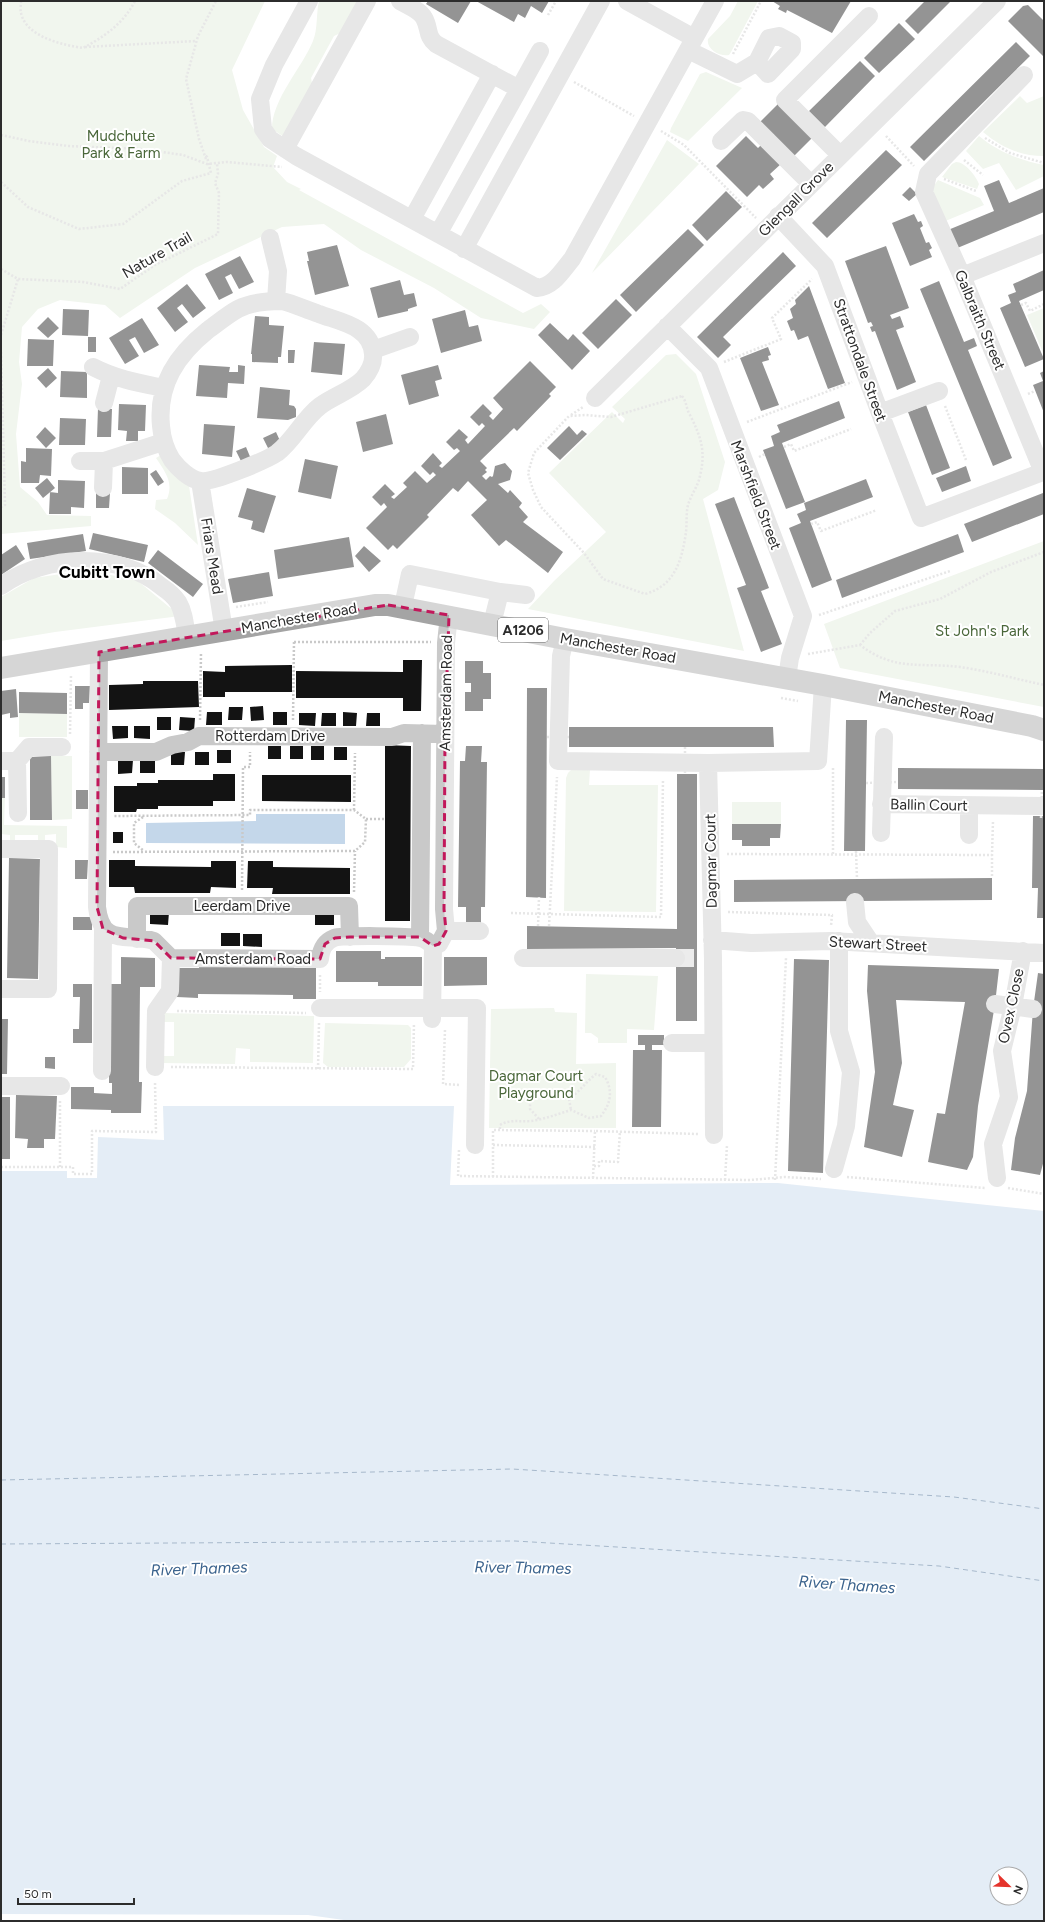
<svg xmlns="http://www.w3.org/2000/svg" width="1045" height="1922" viewBox="0 0 1045 1922" font-family="Figtree,sans-serif">
<style>
.green{fill:#e0ead9}
.water{fill:#c4d7ea;fill-rule:evenodd}
.lines{fill:none;stroke-linecap:round;stroke-linejoin:round}
.ferry{stroke:#3b638d;stroke-width:1;stroke-dasharray:5 4;stroke-linecap:butt}
.building{fill:#131313}
.minor-tunnel{stroke:#d5d5d5;stroke-width:18;stroke-dasharray:18 9;stroke-linecap:butt}
.path{stroke:#c9c9c9;stroke-width:2.5;stroke-dasharray:2 2;stroke-linecap:butt}
.minor{stroke:#c9c9c9;stroke-width:18}
.major{stroke:#a4a4a4;stroke-width:22}
.path-bridge{stroke:#c9c9c9;stroke-width:2.5;stroke-dasharray:2 2;stroke-linecap:butt}
.marked{fill:none;stroke:#c2185b;stroke-width:3;stroke-dasharray:8 5;stroke-linejoin:round}
.labels{text-anchor:middle;stroke-width:4;stroke-linejoin:round;paint-order:stroke}
.shield{fill:#fff;stroke:#6b6b6b;stroke-width:1}
.shield-label{font-size:14px;font-weight:bold;fill:#2c2c2c}
.park-label{font-size:15px;fill:#4a673a;stroke:#fff}
.street-label{font-size:15px;fill:#2c2c2c;stroke:#fff}
.water-label{font-size:16px;font-style:italic;fill:#3b638d;stroke:#fff}
.quarter-label{font-size:17px;font-weight:bold;fill:#000;stroke:#fff}
</style>
<rect width="100%" height="100%" fill="#fff"/>
<path class="green" d="M1,1H265L232,70L243,110L264,147L277,156L273,167L287,182L301,189L299,190L523,313L541,304L550,312L534,329L481,318L434,288L361,250L324,224L282,227L195,268L120,318L105,305L60,300L38,309L22,327L19,362L22,384L16,434L20,487L38,502L47,515L91,516V526L1,534Z
M319,1H359L345,31L334,36L311,78L313,88L284,137L272,129C272,99 302,68 313,41C318,29 316,13 319,1Z
M738,1H758L731,52L729,55C720,57 706,49 708,39L730,16Z
M706,72L742,88L688,141L670,132L671,128L700,74Z
M1020,96L1027,103L1044,96V156C1020,156 1001,147 983,132Z
M979,136C998,152 1020,160 1044,165V176L1016,190L999,163L983,169L966,151Z
M667,140L699,164L592,273Z
M956,162C965,162 976,176 979,184L977,189L942,177L952,164Z
M938,180L980,198L984,205L943,222L930,191Z
M1044,308V355L1027,315Z
M676,354L696,374L725,462L718,490L703,499L744,651L528,609L554,581L606,532L549,473L612,412L623,423L625,419L612,407L666,355Z
M161,455L189,486L198,545L175,523L155,509L156,500L167,499C174,482 165,472 156,458Z
M1044,541V707L840,668L824,624Z
M88,570L138,581L180,616L55,632L1,641V597L34,578Z
M19,713L67,714V737H19Z
M51,756H72V819L52,820Z
M572,769H590L589,785H658L656,912L564,911L566,778L568,773Z
M1,798H5L4,825L67,826V848L56,847V834L45,835V845H38V835H15V845H10V835L1,834Z
M732,802H781V824H732Z
M586,974L658,976L654,1030L627,1029V1043H598V1038L591,1033H585Z
M554,1008L555,1012L577,1013L576,1064L616,1063V1128H489L491,1009Z
M161,1013L314,1016L313,1063L250,1062V1049L236,1048L235,1064L161,1063V1056H174V1022H161Z
M325,1023L408,1025L411,1028V1059L404,1067H328L323,1063Z"/>
<path class="water" d="M256,814H345V844L146,843V823L256,821Z
M163,1106H454L450,1185L778,1183L1044,1211V1921H351L308,1915L1,1914V1171H67V1178H97L98,1137L164,1140ZM997,1874H1021V1898H997Z"/>
<g class="lines">
<path class="ferry" d="M1,1480L512,1469L954,1497L1044,1509
M1,1544L515,1541L939,1566L1044,1581"/>
</g>
<path class="building" d="M428,1H471L458,23L426,4Z
M476,1H549L542,13L531,6L525,18L518,14L514,22Z
M772,1H851L832,33L787,10L786,13L778,9L780,6Z
M925,1H951L918,34L905,21Z
M1028,5L1044,21V57L1008,21L1023,6Z
M899,23L915,39L879,73L864,58Z
M1016,42L1030,56L924,161L910,147Z
M860,61L875,76L825,127L809,111Z
M779,103L813,137L794,156L760,122Z
M746,136L758,148L763,143L782,163L770,174L774,179L763,189L759,185L747,197L716,166Z
M886,150L902,165L827,238L812,223Z
M999,180L1009,203L1044,188V212L955,249L948,230L994,211L984,186Z
M910,187L917,194L909,201L902,195Z
M726,191L742,207L707,241L692,225Z
M914,214L918,222L921,221L923,226L920,228L926,243L929,242L932,248L929,250L932,257L910,266L892,223Z
M688,229L704,245L636,312L620,295Z
M337,245L349,286L315,295L307,261H309L307,252Z
M886,246L909,308L890,315L892,319L900,316L904,327L896,330L916,382L897,390L875,331L872,332L870,327L873,326L871,322L868,323L845,261Z
M783,252L796,266L723,337L731,345L718,358L697,337Z
M240,256L254,282L239,289L231,274L225,277L233,293L219,300L205,274Z
M1044,270V290L1019,301L1044,359L1025,367L1000,308L1011,303L1008,295L1016,292L1013,284Z
M400,280L404,295L414,293L417,306L408,309V311L378,318L370,288Z
M939,281L964,342L974,338L977,346L968,350L1012,458L993,466L920,289Z
M187,284L206,308L193,318L182,304L177,308L188,322L175,332L157,308Z
M809,286L845,383L828,389L808,336L798,340L794,330L791,331L787,321L793,318L790,309L796,304L795,300Z
M616,299L632,315L598,349L582,333Z
M63,309L89,310L88,336L62,335Z
M465,310L469,327L478,325L482,341L441,353L432,319Z
M255,316L269,317V325L284,326L281,357H278V363L252,362V354H251Z
M48,317L59,328L48,338L37,328Z
M142,318L159,345L144,353L135,337L129,340L139,356L125,364L109,338Z
M550,323L568,340L573,334L590,351L572,370L538,335Z
M88,337H96V352H88Z
M28,339L54,340L53,366H27Z
M314,342L345,344L342,375L311,372Z
M768,347L771,355L768,356L769,360L762,362L779,405L761,411L740,358Z
M288,350H295L294,363H288Z
M530,361L556,387L549,394L551,396L517,431L514,428L480,461L487,468L485,470L487,472L482,476L486,480L490,476L492,477L493,476L495,466L505,463L512,471L510,480L498,484L508,493L510,490L522,503L519,507L528,517L523,522L563,552L548,573L506,540L499,546L471,515L487,500L468,481L458,492L453,488L427,515L429,517L397,549L393,545L388,550L366,528L387,507L384,503L381,506L372,497L385,484L395,494L391,497L394,499L407,487L403,483L415,471L427,483L436,475L433,472L430,475L421,466L433,453L442,463L439,466L442,468L460,451L457,448L454,450L446,442L459,429L468,437L465,440L468,444L485,426L482,423L479,426L470,417L483,404L492,413L489,416L493,420L503,409L493,398Z
M199,365L230,367L229,372H238V365L245,366L244,384L228,383L227,398L196,396Z
M438,365L442,379L435,381L439,396L409,405L401,375Z
M48,368L57,378L46,388L37,378Z
M61,371L87,372V398L60,397Z
M1044,371V413L1033,385L1043,381L1040,373Z
M260,387L290,390L289,405L294,406L296,409V417L288,420L257,418Z
M839,401L845,418L782,443L805,502L786,509L763,450L774,446L771,436L780,432L777,425Z
M119,404L146,405L145,431H138V441H126L127,431L118,430Z
M926,405L950,468L932,475L908,412Z
M98,408L112,409L111,437H97Z
M386,414L393,444L363,452L356,422Z
M60,418L86,419L85,445H59Z
M204,424L235,426L232,457L202,454Z
M569,426L577,435L582,430L587,434L560,460L547,448Z
M45,427L56,438L46,448L36,437Z
M276,432L281,443L269,450L263,438Z
M246,447L251,459L242,463L236,451Z
M26,448L52,449L51,476L40,475L39,483H21V461L26,462Z
M305,459L338,466L331,499L298,492Z
M966,466L971,481L942,492L936,478Z
M122,467L148,468V494H122Z
M156,470L164,482L158,486L150,474Z
M47,478L55,488L43,498L35,488Z
M866,479L873,497L810,521L832,580L812,588L789,528L801,523L797,514L806,510L804,503Z
M58,480L85,481L84,508L71,507V514H49L50,492L58,493Z
M247,488L276,496L264,533L251,529L253,521L238,517Z
M96,493H110L109,508H96Z
M1043,493L1044,514L972,542L964,524Z
M734,497L769,588L761,591L782,644L761,652L737,588L746,585L715,504Z
M93,533L148,545L144,562L89,549Z
M83,534L86,551L30,559L27,543Z
M958,534L964,552L842,598L836,580Z
M349,537L354,567L278,579L274,550Z
M16,545L25,559L1,575V555Z
M364,546L381,561L369,572L355,556Z
M158,550L203,584L193,597L148,563Z
M269,572L273,596L233,603L228,579Z
M403,660H422L421,711H403V698H296V671L403,672Z
M465,661H483V673H491V699H483V711H465V692H471V683H465Z
M292,665V692H225V697H203V671L225,672V666Z
M143,681H198L199,707L109,710V685L143,684Z
M75,686H90L89,703H83V709H75Z
M527,688H547L546,898L526,897Z
M16,689L18,717L10,718V713L1,715V691Z
M19,692L67,693V714L19,713Z
M263,706L264,720L251,721L250,707Z
M229,707H243L242,720H228Z
M207,712H222V725H206Z
M273,712H287V725H273Z
M343,712L357,713L356,726H343Z
M299,713H316L315,726L299,725Z
M322,713H336V726H321Z
M367,713H380V726H366Z
M157,717H171V730H157Z
M180,717L195,718L194,731L179,730Z
M846,720H867L865,851H844Z
M112,726H128V738L113,739Z
M134,726H150V739L134,738Z
M569,727H773L774,747H569Z
M385,745L411,746L410,921H385Z
M268,746H281V759H268Z
M290,746H303V759H290Z
M311,746H324V760H311Z
M466,746H482L481,762H487L485,907H481V923H466V907H458L460,761H465Z
M334,747H347V760H334Z
M217,750H231V763H217Z
M171,752H185L184,765H171Z
M195,752H209V765H195Z
M51,756L52,820H30V757Z
M118,760H133L132,773L118,774Z
M140,760H155V773H140Z
M898,768L1044,769V790L898,789Z
M213,774H235V801H213V806H158V809H137L136,812H114V786H137V783H158V780H213Z
M677,774H697V1021H676V948L527,949V926L677,929Z
M262,775H351V802L262,801Z
M1,777H5V798H1Z
M76,790H88V809H76Z
M1033,816H1044V918H1037L1038,888H1032Z
M732,824H781L780,838H770V846H742V840H732Z
M113,832H123V843H113Z
M9,858L40,859L38,979L7,978Z
M75,860H88L87,879H75Z
M109,860H135V866L211,867V861H236V888L211,887L210,893H135L134,887H109Z
M248,861H273V867L350,868V894H272L273,888H247Z
M992,878V900L734,902V880Z
M150,912H169L168,925L150,924Z
M315,912L334,913V925H315Z
M73,917H92V930H73Z
M221,933H240V946H221Z
M243,934H262V947L243,946Z
M336,951H381V959H385V957H422V986H378V982H336Z
M121,957L155,958V987H140L139,1082H142L141,1113H111V1110L71,1109V1087H94V1093L112,1094V1083H109L110,984H121Z
M444,957H487V985L444,986Z
M794,959L829,960L823,1173L788,1171Z
M199,964L295,965L294,968H316V999H293V995L198,994V998L177,997V968H199Z
M868,965L999,969L995,1004L978,1106L973,1157L967,1170L928,1162L937,1113L945,1114L965,1002L896,1000L902,1063L893,1105L914,1110L902,1157L864,1147L875,1072L867,991Z
M1038,973L1044,974V1160L1040,1175L1011,1170L1015,1138L1027,1091L1033,1009Z
M73,984H92V1043H73V1029H79L80,997H73Z
M1,1019H8L7,1074H1Z
M638,1035H664V1045H652V1050H662L661,1127H632L633,1050H645V1045H638Z
M45,1057H55V1069L45,1068Z
M16,1095L57,1096L55,1139H44V1148H27L28,1139L15,1138Z
M1,1097H10V1159H1Z"/>
<g class="lines">
<path class="minor-tunnel" d="M676,958H697"/>
<path class="path" d="M21,1C21,5 20,10 21,13C26,37 63,45 83,48C104,37 124,23 135,1
M548,15L556,1
M85,47L196,41
M733,54L761,1
M574,82L634,116
M661,131L684,145L756,218
M1,135L29,141L69,146L141,149L183,155L207,164L227,162L282,167
M886,136L914,166
M985,138L1010,153L1044,163
M206,159L199,139L186,79L198,36L216,1
M964,160L983,175
M944,179L976,191
M1,182L28,207L79,229L123,224L182,181L211,173L207,157L204,154
M1,269L18,279L83,282L120,289L155,265L218,234L219,193L215,183L218,174L217,164
M1021,305L1026,303L1030,311L1044,304
M1,335L18,279
M1,352L5,505L1,507
M724,362L781,339L772,318L812,279
M1028,394L1035,391
M682,396C687,402 686,409 690,415C701,437 706,451 700,476C698,486 691,495 688,505C686,513 687,523 686,532C682,560 675,586 645,594L603,579L584,553L541,507L533,490L528,473L534,453L569,416L585,415L611,417Z
M945,406L966,460
M571,415L583,407
M747,422L852,382
M784,447L791,444L794,451L851,429
M759,457L765,454
M811,524L817,522L821,531L877,510
M236,607L268,602
M819,615L950,571
M294,642H431
M860,645L870,633L895,611L940,599L991,572L1044,552
M808,654L860,645C896,672 920,662 960,667C988,671 1016,679 1044,685
M781,698L798,701
M200,720L201,653
M293,720L294,641
M70,734L71,675
M833,768V855
M354,810L355,753
M143,817L134,823V843L144,851
M366,819H385
M113,852L355,851L365,842L366,819L354,810H250V815L113,816
M727,854L992,855L993,821
M992,876V855
M242,890L243,767H250V752
M354,892L355,851
M728,912L832,915L831,926
M511,913L661,917L663,779
M549,926L557,777
M320,975V992
M177,1011L306,1013
M445,1030L443,1084L460,1085
M171,1067L413,1069L414,1023
M318,1069L319,1023
M569,1099L571,1110
M500,1129V1125C510,1119 520,1122 531,1121C545,1119 558,1114 571,1110L589,1118L601,1116C611,1103 613,1091 605,1077L596,1074C586,1082 579,1092 569,1099C554,1097 529,1081 530,1109L539,1119
M493,1145L595,1147
M459,1150L458,1176L750,1180L785,1177L821,1179
M594,1166H599V1161L618,1162L620,1131
M1,1167H73V1174H92V1131L156,1132L155,1082
M60,1167V1101
M493,1177V1130L595,1131
M847,1177L985,1188
M593,1178L595,1131L698,1134
M725,1180L727,1145
M775,1180L786,958
M1008,1188L1044,1194"/>
<path class="minor" d="M309,1L274,65L260,99L263,129L270,139L296,156L537,288C553,287 562,271 572,259L715,1
M400,1C408,6 420,10 424,18C430,28 426,36 436,44L519,89L438,234
M627,1L694,38
M688,50L737,74L757,62L769,38L779,36L792,43V49L768,74L757,62
M519,89L540,51
M721,141L743,120L748,121L811,184
M285,149L367,1
M840,155L785,100L869,16
M778,216L825,266L880,413L921,518L1043,472L962,276L924,192L928,174L1024,75
M412,219L492,74
M270,238L278,271L276,301
M464,249L601,1
M962,276L1044,243
M282,301C295,304 306,310 319,314C340,322 371,326 373,354C374,363 369,372 363,379C351,391 333,396 320,406C303,419 294,440 277,453C267,460 212,483 201,481C190,480 178,468 172,460C165,449 162,438 161,426C157,384 177,355 208,330C218,323 227,315 238,309C251,302 267,301 282,301Z
M667,326L709,368L803,616L790,658L787,678
M373,350L410,337
M93,367C116,379 139,383 164,388
M595,398L997,1
M104,403L111,376
M880,413L939,391
M80,461H104L163,442
M200,481L224,631
M103,488L104,461
M1,586C45,554 120,551 162,587C168,591 174,596 178,602C184,612 185,625 187,637
M403,606L410,574L500,592L526,595
M492,624L500,592
M565,639L561,656L558,761L708,763L818,761L823,685
M99,652L97,907C102,948 127,932 154,941L171,958L320,959C321,949 324,942 334,938C343,935 409,936 420,938C426,939 430,943 433,946
M98,752H156L172,745L188,742L199,736L392,737L404,733L445,734
M1,761H17L18,813
M17,761L29,747H62
M708,763L713,959L714,1135
M881,804L1044,806
M969,806V835
M881,833L884,737
M1,849H49L48,989H1
M855,902L857,922L871,943
M446,931H480
M420,937L422,733
M137,939V906H349L350,937
M712,940L751,943L831,941L1044,953
M433,946L439,944L446,931L444,909L446,643L449,615
M523,958H676
M995,1004L1033,1009
M320,1008H477L475,1145
M432,1019L433,946
M672,1043H713
M155,1067L156,1011L170,991L171,958
M102,1071L103,929
M1,1086H61
M834,1169L846,1126L851,1072L839,1031V941
M997,1178L993,1144L1009,1097L1002,1051L1013,1006L1023,951"/>
<path class="major" d="M1,668L375,605H388L565,639L823,685L1032,726L1044,730"/>
<path class="path-bridge" d="M547,737H569
M685,747V774
M866,783L898,782
M1041,818L1042,790
M856,851L857,879
M538,926L539,897"/>
</g>
<path d="M0 0H1045V1922H0ZM388,605L449,615L445,734L444,909L446,931L439,944L433,946L420,937H350L335,938L325,944L320,959L171,958L154,941L123,938L103,929L97,907L99,652Z" fill="#fff" fill-opacity=".55" fill-rule="evenodd"/>
<path class="marked" d="M388,605L449,615L445,734L444,909L446,931L439,944L433,946L420,937H350L335,938L325,944L320,959L171,958L154,941L123,938L103,929L97,907L99,652Z"/>
<g class="labels">
<rect class="shield" x="498" y="618" width="50" height="24" rx="3"/>
<g class="shield-label">
<text x="523" y="635">A1206</text>
</g>
<g class="park-label">
<text x="121" y="141">Mudchute<tspan x="121" dy="17">Park &amp; Farm</tspan></text>
<text x="982" y="636">St John's Park</text>
<text x="536" y="1081">Dagmar Court<tspan x="536" dy="17">Playground</tspan></text>
</g>
<g class="street-label">
<text transform="translate(796 199) rotate(-45)" y="5">Glengall Grove</text>
<text transform="translate(157 255) rotate(-30)" y="5">Nature Trail</text>
<text transform="translate(980 320) rotate(67)" y="5">Galbraith Street</text>
<text transform="translate(860 360) rotate(70)" y="5">Strattondale Street</text>
<text transform="translate(756 495) rotate(69)" y="5">Marshfield Street</text>
<text transform="translate(212 556) rotate(81)" y="5">Friars Mead</text>
<text transform="translate(299 618) rotate(-10)" y="5">Manchester Road</text>
<text transform="translate(618 648) rotate(10)" y="5">Manchester Road</text>
<text transform="translate(446 693) rotate(-89)" y="5">Amsterdam Road</text>
<text transform="translate(936 707) rotate(11)" y="5">Manchester Road</text>
<text x="270" y="741">Rotterdam Drive</text>
<text transform="translate(929 805) rotate(1)" y="5">Ballin Court</text>
<text transform="translate(711 861) rotate(-91)" y="5">Dagmar Court</text>
<text x="242" y="911">Leerdam Drive</text>
<text transform="translate(878 944) rotate(3)" y="5">Stewart Street</text>
<text x="253" y="964">Amsterdam Road</text>
<text transform="translate(1011 1006) rotate(-78)" y="5">Ovex Close</text>
</g>
<g class="water-label">
<text transform="translate(523 1567) rotate(1)" y="6">River Thames</text>
<text transform="translate(199 1568) rotate(-2)" y="6">River Thames</text>
<text transform="translate(847 1584) rotate(4)" y="6">River Thames</text>
</g>
<g class="quarter-label">
<text x="107" y="578">Cubitt Town</text>
</g>
</g>
<rect width="1045" height="1922" fill="none" stroke="#2c2c2c" stroke-width="4"/>
<g transform="translate(1009 1886) rotate(113)"><circle r="19" fill="#ffffff" stroke="#ababab"/>
<path d="M0-3L7 15L0 10L-7 15Z" fill="#e5342c"/>
<text y="-6" font-size="11" font-weight="bold" text-anchor="middle" fill="#2c2c2c">N</text>
</g>
<path d="M18 1898v6h116v-6" fill="none" stroke="#2c2c2c" stroke-width="2"/>
<text x="24" y="1898" font-size="12" fill="#2c2c2c" stroke="#ffffff" stroke-width="3" paint-order="stroke">50 m</text>
</svg>
